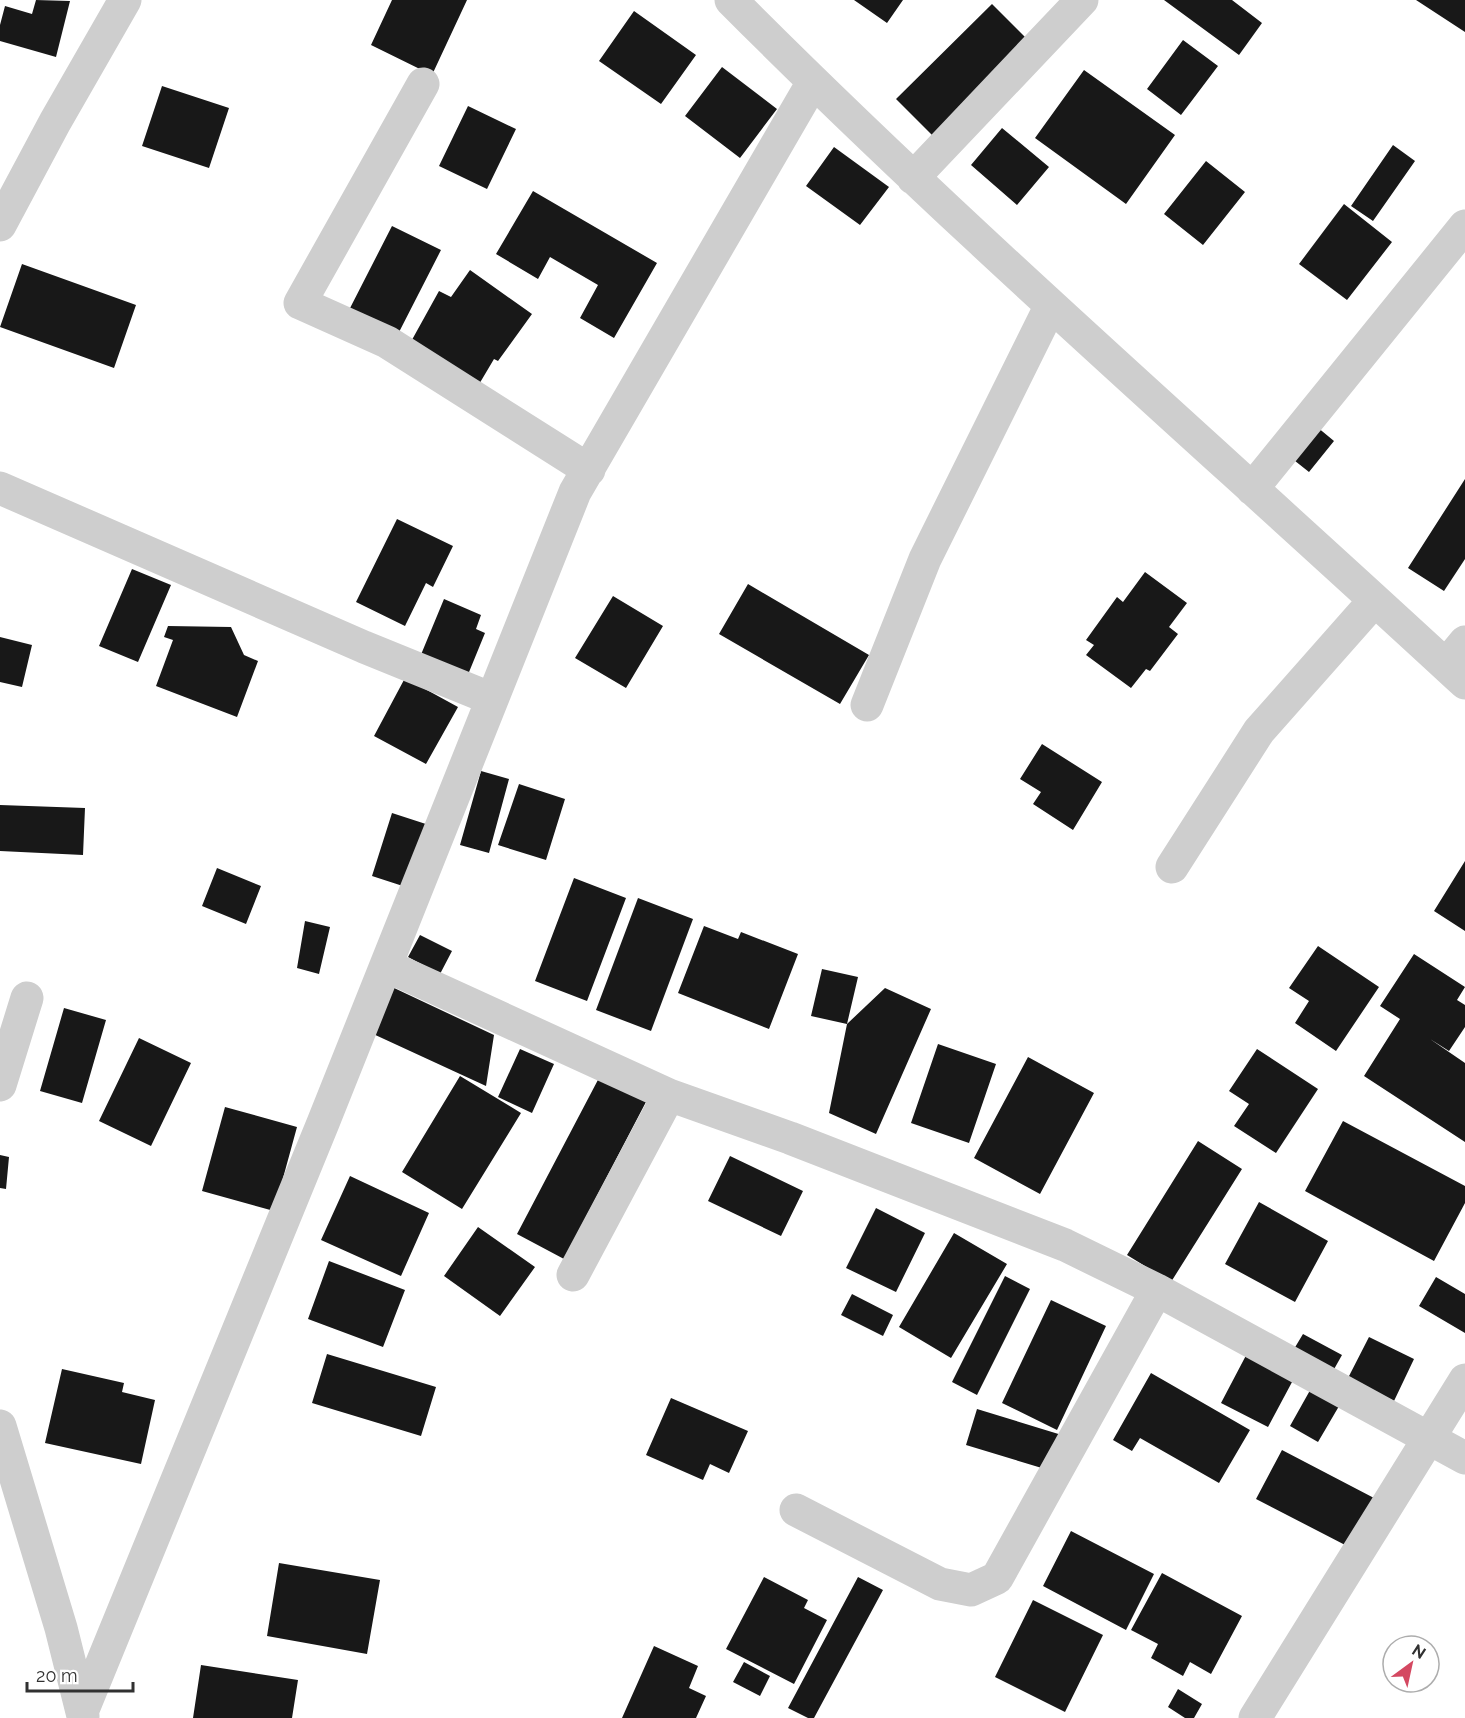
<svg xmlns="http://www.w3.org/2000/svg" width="1465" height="1718" viewBox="0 0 1465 1718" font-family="Raleway,sans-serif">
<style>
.building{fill:#181818}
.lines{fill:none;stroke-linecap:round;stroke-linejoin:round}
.minor{stroke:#cecece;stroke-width:33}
</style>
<rect width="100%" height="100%" fill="#fff"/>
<path class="building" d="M36,0L70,1L56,57L0,41V25L5,6L32,14Z
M392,0H467L432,75L371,45Z
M854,0H903L887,23Z
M1164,0H1232L1262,23L1239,55Z
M1416,0H1465V32Z
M992,4L1034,46L938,141L896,99Z
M634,11L696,55L661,104L599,61Z
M1183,40L1218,66L1181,115L1147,89Z
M722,67L777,109L740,158L685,116Z
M1084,70L1175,135L1126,204L1035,138Z
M162,86L229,108L209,168L142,146Z
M468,106L516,129L487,189L439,166Z
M1002,128L1049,167L1017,205L971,165Z
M1393,145L1415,161L1373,221L1351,206Z
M834,147L889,187L860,225L806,186Z
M1206,161L1245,192L1203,245L1164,214Z
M533,191L657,263L614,338L580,318L598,285L550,257L538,279L496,254Z
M1344,204L1392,242L1347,300L1299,264Z
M392,226L441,250L396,338L347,314Z
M22,264L136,305L114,368L0,327Z
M470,270L532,314L498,361L494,359L478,386L408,347L439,291L451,297Z
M1311,422L1334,441L1309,472L1285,453Z
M1465,479V559L1444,591L1408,568Z
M397,519L453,546L433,587L426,583L405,626L356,602Z
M132,569L171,585L138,662L99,646Z
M1145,572L1187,603L1169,627L1178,634L1150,671L1146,669L1131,688L1086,655L1094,645L1086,640L1117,597L1123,602Z
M748,584L869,655L840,704L719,634Z
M613,596L663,626L626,688L575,658Z
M444,599L481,615L476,629L485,633L467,677L420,657Z
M168,626L231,627L244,655L258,661L237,717L156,686L173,640L164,637Z
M0,637L32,645L22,687L0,682Z
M405,678L458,707L426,764L374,736Z
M1042,744L1102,782L1073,830L1033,804L1041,792L1020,779Z
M481,771L509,779L489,853L460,845Z
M519,784L565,799L546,860L498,845Z
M0,805L85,808L83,855L0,851Z
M392,813L432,826L412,889L372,876Z
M1465,861V931L1434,911Z
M217,868L261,886L246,924L202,906Z
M574,878L626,898L587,1001L535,981Z
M638,898L693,919L651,1031L596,1010Z
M305,921L330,927L319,974L297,968Z
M704,926L738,939L741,932L798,954L769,1029L678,993Z
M420,935L452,951L440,974L408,957Z
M1318,946L1379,987L1336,1051L1295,1023L1309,1001L1289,988Z
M1414,954L1465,987L1457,1000L1465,1005V1027L1449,1051L1430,1039L1465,1063V1142L1364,1076L1400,1019L1380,1006Z
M822,969L858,977L847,1024L811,1016Z
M392,987L494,1035L486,1086L371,1033Z
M885,988L931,1009L876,1134L829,1113L847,1024Z
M64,1008L106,1020L82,1103L40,1091Z
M139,1038L191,1063L151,1146L99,1121Z
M938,1044L996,1064L969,1143L911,1123Z
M520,1049L554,1064L532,1113L498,1097Z
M1257,1049L1318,1089L1276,1153L1234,1126L1249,1104L1229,1091Z
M1028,1057L1094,1093L1040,1194L974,1158Z
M460,1076L521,1113L462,1209L402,1172Z
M600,1076L647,1100L564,1259L517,1234Z
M225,1107L297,1127L274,1211L202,1191Z
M1343,1121L1465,1186V1203L1434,1261L1305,1191Z
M1198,1141L1242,1169L1171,1282L1127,1255Z
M0,1155L9,1157L6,1189L0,1188Z
M730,1156L803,1191L781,1236L708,1201Z
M350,1176L429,1213L401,1276L321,1240Z
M1259,1202L1328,1241L1295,1302L1225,1264Z
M876,1208L925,1233L896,1292L846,1268Z
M478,1227L535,1267L500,1316L444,1276Z
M954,1233L1007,1264L951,1358L899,1327Z
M329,1261L405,1290L383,1347L308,1319Z
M1005,1276L1030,1289L977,1395L952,1382Z
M1436,1277L1465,1294V1333L1419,1306Z
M852,1294L893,1315L883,1336L841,1315Z
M1051,1300L1106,1326L1057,1430L1002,1403Z
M1303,1334L1342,1355L1333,1371L1294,1349Z
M1369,1337L1414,1359L1394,1401L1348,1378Z
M1252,1344L1299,1369L1268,1427L1221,1403Z
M327,1354L436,1387L421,1436L312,1403Z
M62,1369L124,1383L122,1392L155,1400L141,1464L45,1443Z
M1151,1373L1250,1430L1219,1483L1140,1438L1132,1451L1113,1440Z
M1313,1385L1342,1401L1318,1442L1290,1426Z
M671,1398L748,1431L729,1473L710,1464L703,1480L646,1455Z
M977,1409L1065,1436L1055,1472L966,1445Z
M1282,1450L1374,1498L1349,1547L1256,1499Z
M1071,1531L1154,1574L1126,1630L1043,1586Z
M279,1563L380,1580L367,1654L267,1636Z
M1162,1573L1242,1616L1211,1674L1190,1662L1183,1676L1151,1658L1158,1644L1131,1630Z
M764,1577L808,1600L804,1608L827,1620L794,1684L726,1649Z
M858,1577L883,1590L814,1718H808L788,1708Z
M1033,1600L1103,1635L1065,1712L995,1677Z
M654,1646L698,1666L689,1688L706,1696L696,1718H622Z
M744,1662L770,1676L760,1696L733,1682Z
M201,1665L298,1680L292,1718H193Z
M1178,1689L1202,1704L1194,1718H1185L1168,1707Z"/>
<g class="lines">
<path class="minor" d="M731,0C967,237 1220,456 1465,683
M423,84L300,303L387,342L589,470
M913,178L1082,0
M0,225L55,122L125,0
M0,488L364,647L492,699
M1252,489L1465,226
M1446,665L1465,642
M867,705L925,559L1051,305
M1172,867L1259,731L1374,601
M387,966L669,1095L790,1138L1065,1245L1157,1290L1465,1458
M0,1085L27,998
M573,1275L669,1095
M0,1426L61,1628L83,1716
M796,1510L940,1584L971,1590L997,1578L1157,1290
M82,1712L323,1123L575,492L813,82
M1255,1718L1465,1380"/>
</g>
<g transform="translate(1411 1664) rotate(33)"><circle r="28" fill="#ffffff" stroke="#adadad" stroke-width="1.5"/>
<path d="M0-4.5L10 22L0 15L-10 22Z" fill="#d44861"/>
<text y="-9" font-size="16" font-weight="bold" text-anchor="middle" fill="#313131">N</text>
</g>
<path d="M27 1682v9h106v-9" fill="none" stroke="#313131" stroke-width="3"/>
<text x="36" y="1682" font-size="18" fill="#313131" stroke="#ffffff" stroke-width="4.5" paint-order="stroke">20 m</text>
</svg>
